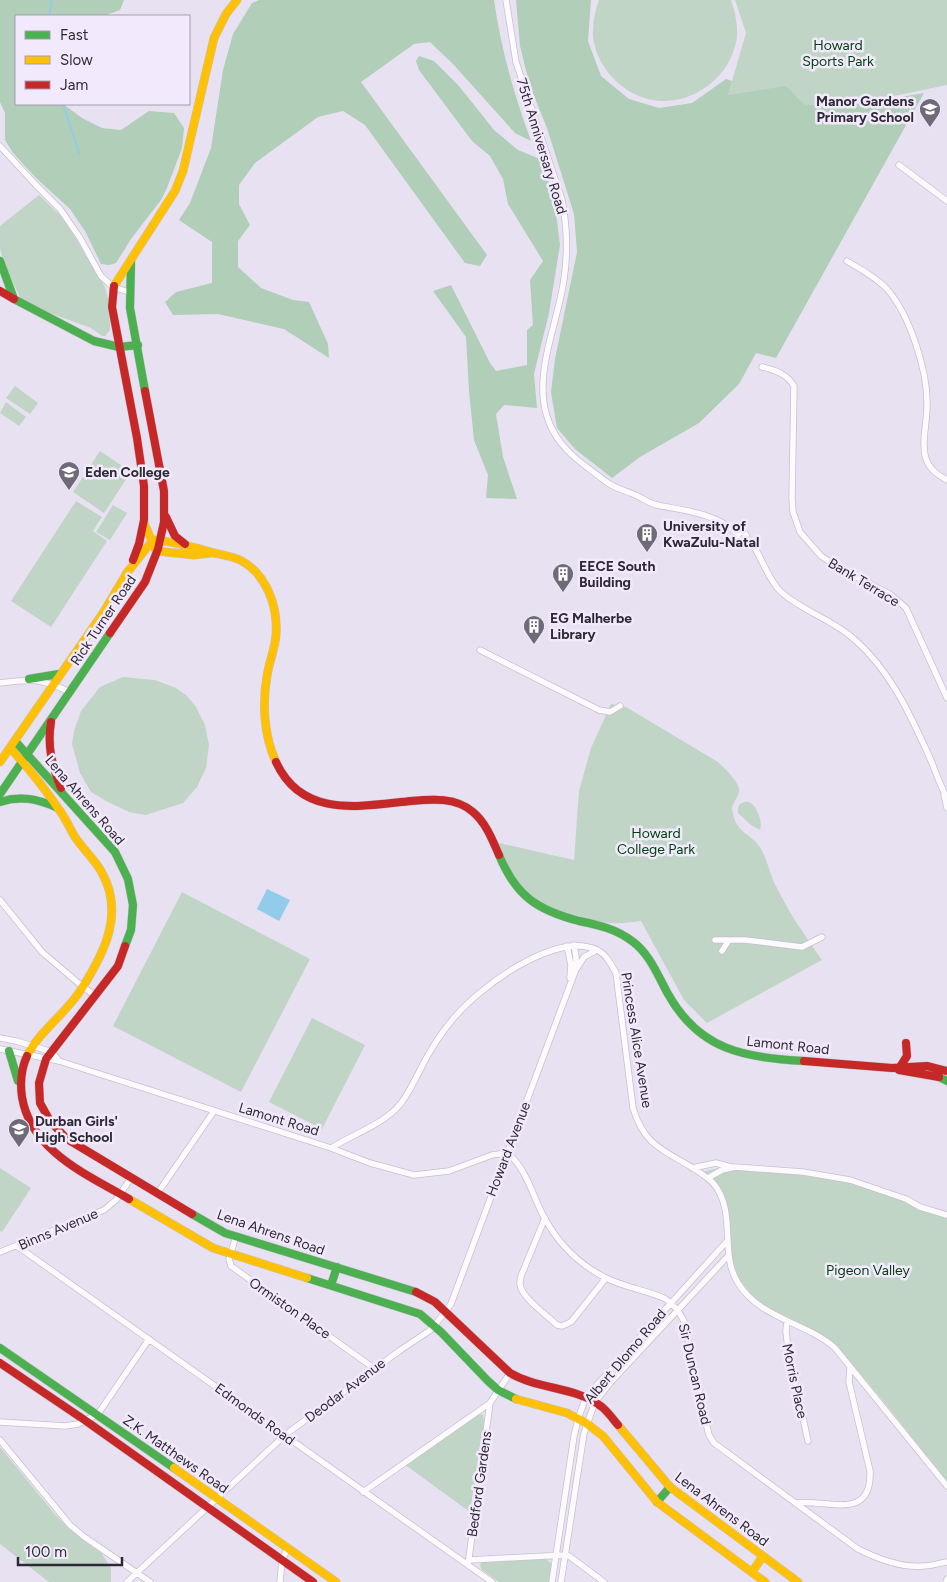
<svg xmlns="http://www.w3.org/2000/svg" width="947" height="1582" viewBox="0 0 947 1582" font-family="Figtree,sans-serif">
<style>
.green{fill:#c0d5c5}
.forest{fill:#b1ceb8}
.water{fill:#93cbea}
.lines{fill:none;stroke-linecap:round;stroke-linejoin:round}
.stream{stroke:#93cbea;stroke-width:2}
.street-casing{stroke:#c6c0cd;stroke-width:7}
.fast-casing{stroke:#c6c0cd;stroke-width:9}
.slow-casing{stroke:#c6c0cd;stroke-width:9}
.jam-casing{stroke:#c6c0cd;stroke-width:9}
.street{stroke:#fcfafd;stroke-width:5.5}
.fast{stroke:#4caf50;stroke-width:8}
.slow{stroke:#ffc107;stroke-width:8}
.jam{stroke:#c62828;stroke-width:8}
.labels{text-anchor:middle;stroke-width:5;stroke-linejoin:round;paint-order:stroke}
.park-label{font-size:14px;fill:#00410e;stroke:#f2eafc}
.poi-label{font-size:14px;font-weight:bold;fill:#2e2a35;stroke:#f2eafc;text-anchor:start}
.street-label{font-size:14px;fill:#2e2a35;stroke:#f2eafc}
</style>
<rect width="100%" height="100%" fill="#e8e1f2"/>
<path class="green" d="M599,0H731C735,12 738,24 737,37C732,73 701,99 667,101C631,103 597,72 593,37C592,24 595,12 599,0Z
M735,0H947V85L841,107L803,104L728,95L746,33Z
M39,195L64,219L105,287C109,297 110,318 110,330L105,336H102L91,328L47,312L20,297L4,264L0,248V226Z
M15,386L38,403L30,414L6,398Z
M6,402L26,417L19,426L0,413Z
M100,451L131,472L104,513L73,492Z
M76,501L102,517L93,531L87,527L107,541L51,627L11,601Z
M113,505L127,513L110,540L96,532Z
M123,677L155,680L176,688L187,696L196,707L205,725L209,745L206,768L197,787L183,803L146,815L129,812L106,801L91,792L80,773L72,744L74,731L81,711L100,687Z
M611,704L626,707L718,762C724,768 741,783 739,792C738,797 734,802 732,807C734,834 750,831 761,849C768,861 770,876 777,888C789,913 806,937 822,960L707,1023L684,1000L641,921C631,922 620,924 610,923C581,921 547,912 525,891C512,879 502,858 495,842L574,860L579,791L591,748Z
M749,802C757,805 763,823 760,830L751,825L738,813C737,806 741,801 749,802Z
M182,892L310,959L241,1092L113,1026Z
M312,1018L365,1045L322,1129L269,1102Z
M730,1165L826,1173L947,1214V1481L880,1397L841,1351L826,1337L785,1318L753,1297L737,1276L728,1256L722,1196L703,1172Z
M0,1168L31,1188L2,1232L0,1231Z
M478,1414L483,1415L484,1422L470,1512L404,1464Z
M0,1447L53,1512L70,1530L101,1553L111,1568V1582H49L0,1544Z
M546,1559L552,1564L549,1582H499L482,1570L480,1566L481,1563L486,1561Z"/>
<path class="forest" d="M0,0H124L120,10L104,16H16V104H63L82,118L102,128L121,130L149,111L174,113L184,128L182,148L167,188L161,200L131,239L116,263L109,265L101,264L85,231L70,209L35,177L13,153L5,140V113L0,102Z
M259,0H494C501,49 514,95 531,141L515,133L453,64L430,42L414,44L361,82L487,255L480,266L465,263L365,125L343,111L318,117L255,163L239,185V204L250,225L238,241V267L261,288L293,300L309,302L328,344L329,358L284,329L218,314L173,315L165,302L176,292L212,283V242L179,220L190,203L211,148L223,70L233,34L252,3Z
M516,0H591L588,41L601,76L629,99L659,108L692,103L726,79L732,81L728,95L786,86L803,104L841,107L924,93L776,358L756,353L739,384L699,423L640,457L612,478L575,449L557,428L551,392L555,359L577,252L574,214L547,128L530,86L520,46Z
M419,56L434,61L459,86L494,130L518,150L540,159L554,197L560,245L549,313L534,374L537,408L504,405L496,414L503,457L517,499L486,498L488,475L474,440L469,391L466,337L433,291L451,285L490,363L496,371L527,365V330L533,325L530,280L543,261L508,204L503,179L490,156L472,141L419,70L416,61Z"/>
<path class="water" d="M267,889L290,900L279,921L257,909Z"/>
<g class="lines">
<path class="stream" d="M49,16L52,0
M63,104L79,153"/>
<g class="street-casing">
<path id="street" d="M506,0L516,62L562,200C567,226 568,253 564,279C556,336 519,400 567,450C578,462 593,471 605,481C614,488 623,490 633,494C641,497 648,503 657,505C686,511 716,513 738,534
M0,146L36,185L60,209L80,238L101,276L113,287L129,292
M899,165L947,201
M847,261C860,269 876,277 887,289C910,315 928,372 927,406C927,423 921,443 926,459C930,470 938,475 947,480
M762,367C775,370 787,374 794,386L792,498L793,512L800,532L821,556L838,567L891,595L906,608L947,698
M737.5 537a4.5 4.5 0 1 1 9 0a4.5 4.5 0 1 1-9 0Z
M746,538C761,550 765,577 781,592C802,611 832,619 854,639C890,670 910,714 929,756C935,770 940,785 947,798
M480,650L599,710L610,712L620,706
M0,683C33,679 39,678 70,692
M944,795L947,808
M0,900L42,952L83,987L96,996
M715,940H729
M567,946L571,965L570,978
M722,951L729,940H745L802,947L822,937
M577,968L584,957L597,950
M0,1038L16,1041L52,1052L59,1061
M0,1049L59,1061L331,1148C352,1135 378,1126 396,1109C407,1098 413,1083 420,1070C429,1052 440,1034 453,1019C478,988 556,930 597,950C606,954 611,964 616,973L633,1108C644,1145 663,1150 693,1168C700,1173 709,1178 714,1184C737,1213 719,1253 738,1283C760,1319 806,1322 835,1348L947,1486
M331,1148L370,1163L414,1175L449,1171L492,1155L507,1153C527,1168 533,1198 545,1219C559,1244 580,1265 606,1278C624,1287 645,1290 664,1298C674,1304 679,1311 684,1321L706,1423L709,1435L714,1443L858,1549C878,1559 901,1568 923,1566C931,1566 939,1563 947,1562
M692,1168L716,1163L731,1167
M708,1178L722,1170L735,1167L803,1172L850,1180L906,1199L920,1207L947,1215
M157,1194L214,1111
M545,1218L521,1276C520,1280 519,1284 521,1288C525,1300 548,1316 557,1325L562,1326L571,1322L606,1278
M236,1236L229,1259L231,1266L375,1369
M17,1246L492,1582
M0,1252L104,1210L116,1200L131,1178
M787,1321L786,1331L788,1349L808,1441
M0,1422L65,1426L78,1424L98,1414L149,1339
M0,1440L70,1525L83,1536L150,1582
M363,1492L490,1403L510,1373
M795,1503C825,1498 872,1523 870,1471L849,1382L850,1368
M469,1560L565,1555L569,1556L604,1582
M468,1565L490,1403
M127,1582L285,1435L399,1351L429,1331L435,1325L451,1304L576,969V957L574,945
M280,1582L282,1560L288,1548
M552,1582L574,1436L578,1419L586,1397L728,1240
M561,1582L584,1433L595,1402L610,1383L728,1256
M946,1582L947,1579"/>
</g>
<g class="fast-casing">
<path id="fast" d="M0,261L14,299L94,341L119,347L138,345
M131,262L130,308L145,391
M29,679L59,674
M15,741L115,852L128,879L133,905L131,930L125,946
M0,794L110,633
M0,802C20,795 37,799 56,807
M499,855C516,896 537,910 579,921C599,925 616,929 632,941C650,954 658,976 668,994C700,1051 744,1057 804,1061
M9,1051L18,1081
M935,1075L947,1081
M192,1214L225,1233L416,1292
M307,1278L420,1314L441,1332L488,1381L498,1390L516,1399
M331,1285L337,1267
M0,1348L174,1468
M657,1502L670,1487"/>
</g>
<g class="slow-casing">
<path id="slow" d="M114,286L175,191L183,171L214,38L226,14L237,0
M145,525L156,551L194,555L211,553
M126,574L149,545L155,540C176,542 194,547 214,553C223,555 232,556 240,560C267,574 278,607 276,635C275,649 269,662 267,676C262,704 264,736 276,762
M10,748C28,767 45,789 60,811C66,819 70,829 75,837C83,849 94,859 101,871C125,912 105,952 82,988C67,1013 40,1030 27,1056
M0,762L103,613L128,571
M129,1199L213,1248L307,1278
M516,1399L567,1413L586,1423L603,1436L657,1502L765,1582
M618,1425L670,1487L798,1582
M174,1468L336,1582
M752,1572L763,1556"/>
</g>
<g class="jam-casing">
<path id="jam" d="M114,286L112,307L137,438L144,486V520L139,544L133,560
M0,291L14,299
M166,517L175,536L185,544
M110,633L145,582L158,549L164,522V491L145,391
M51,722C47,746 52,766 61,788
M276,762C302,819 361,806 411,801C432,799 456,797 473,812C486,823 492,839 499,855
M125,946L118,966L46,1059L39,1083L40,1103L50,1121L67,1139L192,1214
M27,1056C21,1069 20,1083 22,1097C31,1151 86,1174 129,1199
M804,1061L892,1068L927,1066L947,1071
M900,1067L907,1056L906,1043
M899,1070L939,1077
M416,1292L435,1302L510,1373C539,1390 575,1386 602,1407C608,1412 613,1419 618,1425
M0,1363L86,1421L313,1582"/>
</g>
<use href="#street" class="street"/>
<use href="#fast" class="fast"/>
<use href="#slow" class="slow"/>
<use href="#jam" class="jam"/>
</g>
<defs>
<g id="school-pin" transform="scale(1.125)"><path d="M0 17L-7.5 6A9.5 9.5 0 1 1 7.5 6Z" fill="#6f6a77" stroke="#f2eafc"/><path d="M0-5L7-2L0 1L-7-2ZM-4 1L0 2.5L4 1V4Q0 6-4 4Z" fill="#fff"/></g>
<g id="building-pin" transform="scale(1.125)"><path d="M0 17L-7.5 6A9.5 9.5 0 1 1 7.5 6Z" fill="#6f6a77" stroke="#f2eafc"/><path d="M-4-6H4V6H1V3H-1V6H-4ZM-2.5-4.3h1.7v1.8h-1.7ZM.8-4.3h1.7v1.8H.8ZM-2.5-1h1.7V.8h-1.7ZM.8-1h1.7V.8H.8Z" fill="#fff"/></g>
<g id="university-pin" transform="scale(1.125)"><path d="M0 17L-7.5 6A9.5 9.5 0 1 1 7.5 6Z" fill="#6f6a77" stroke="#f2eafc"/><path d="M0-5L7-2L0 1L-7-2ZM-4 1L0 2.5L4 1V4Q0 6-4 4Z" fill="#fff"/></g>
</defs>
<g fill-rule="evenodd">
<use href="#school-pin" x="930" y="109"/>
<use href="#school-pin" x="69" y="472"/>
<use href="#building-pin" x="647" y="534"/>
<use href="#building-pin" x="563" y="574"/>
<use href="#building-pin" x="534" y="626"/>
<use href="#university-pin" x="19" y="1129"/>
</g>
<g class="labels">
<g class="park-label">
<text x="838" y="50">Howard<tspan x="838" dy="16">Sports Park</tspan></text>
<text x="656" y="838">Howard<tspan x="656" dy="16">College Park</tspan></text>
<text x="868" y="1275">Pigeon Valley</text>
</g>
<g class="poi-label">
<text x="914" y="106" text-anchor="end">Manor Gardens<tspan x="914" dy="16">Primary School</tspan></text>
<text x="85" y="477">Eden College</text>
<text x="663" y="531">University of<tspan x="663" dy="16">KwaZulu-Natal</tspan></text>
<text x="579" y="571">EECE South<tspan x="579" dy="16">Building</tspan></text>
<text x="550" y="623">EG Malherbe<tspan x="550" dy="16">Library</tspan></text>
<text x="35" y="1126">Durban Girls'<tspan x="35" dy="16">High School</tspan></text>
</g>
<g class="street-label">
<text transform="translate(542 146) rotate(73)" y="5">75th Anniversary Road</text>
<text transform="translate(864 582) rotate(31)" y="5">Bank Terrace</text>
<text transform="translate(103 620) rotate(-56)" y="5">Rick Turner Road</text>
<text transform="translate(85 800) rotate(49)" y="5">Lena Ahrens Road</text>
<text transform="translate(637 1040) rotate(81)" y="5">Princess Alice Avenue</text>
<text transform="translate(788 1045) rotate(6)" y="5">Lamont Road</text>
<text transform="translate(279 1119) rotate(17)" y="5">Lamont Road</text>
<text transform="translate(508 1149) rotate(-69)" y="5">Howard Avenue</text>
<text transform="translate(58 1229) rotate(-23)" y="5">Binns Avenue</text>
<text transform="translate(271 1232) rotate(19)" y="5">Lena Ahrens Road</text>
<text transform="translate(290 1308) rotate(35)" y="5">Ormiston Place</text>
<text transform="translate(625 1356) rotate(-50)" y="5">Albert Dlomo Road</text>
<text transform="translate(695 1374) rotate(77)" y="5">Sir Duncan Road</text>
<text transform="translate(795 1381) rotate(78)" y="5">Morris Place</text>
<text transform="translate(345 1390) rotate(-37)" y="5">Deodar Avenue</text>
<text transform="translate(255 1414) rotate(36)" y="5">Edmonds Road</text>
<text transform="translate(176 1454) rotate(35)" y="5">Z.K. Matthews Road</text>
<text transform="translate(479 1484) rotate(-82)" y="5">Bedford Gardens</text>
<text transform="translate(722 1509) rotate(37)" y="5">Lena Ahrens Road</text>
</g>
</g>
<rect x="15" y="15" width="175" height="90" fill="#f2eafc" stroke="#a49dac"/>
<rect x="25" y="31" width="25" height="8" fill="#4caf50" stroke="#a49dac"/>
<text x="60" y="40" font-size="15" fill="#2e2a35">Fast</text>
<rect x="25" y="56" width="25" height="8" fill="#ffc107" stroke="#a49dac"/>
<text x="60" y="65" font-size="15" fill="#2e2a35">Slow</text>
<rect x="25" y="81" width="25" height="8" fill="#c62828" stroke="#a49dac"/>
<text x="60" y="90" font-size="15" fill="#2e2a35">Jam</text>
<path d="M18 1557v8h104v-8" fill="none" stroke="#2e2a35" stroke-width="2.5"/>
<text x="25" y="1557" font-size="15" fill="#2e2a35" stroke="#f2eafc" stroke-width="4" paint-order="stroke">100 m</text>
</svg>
